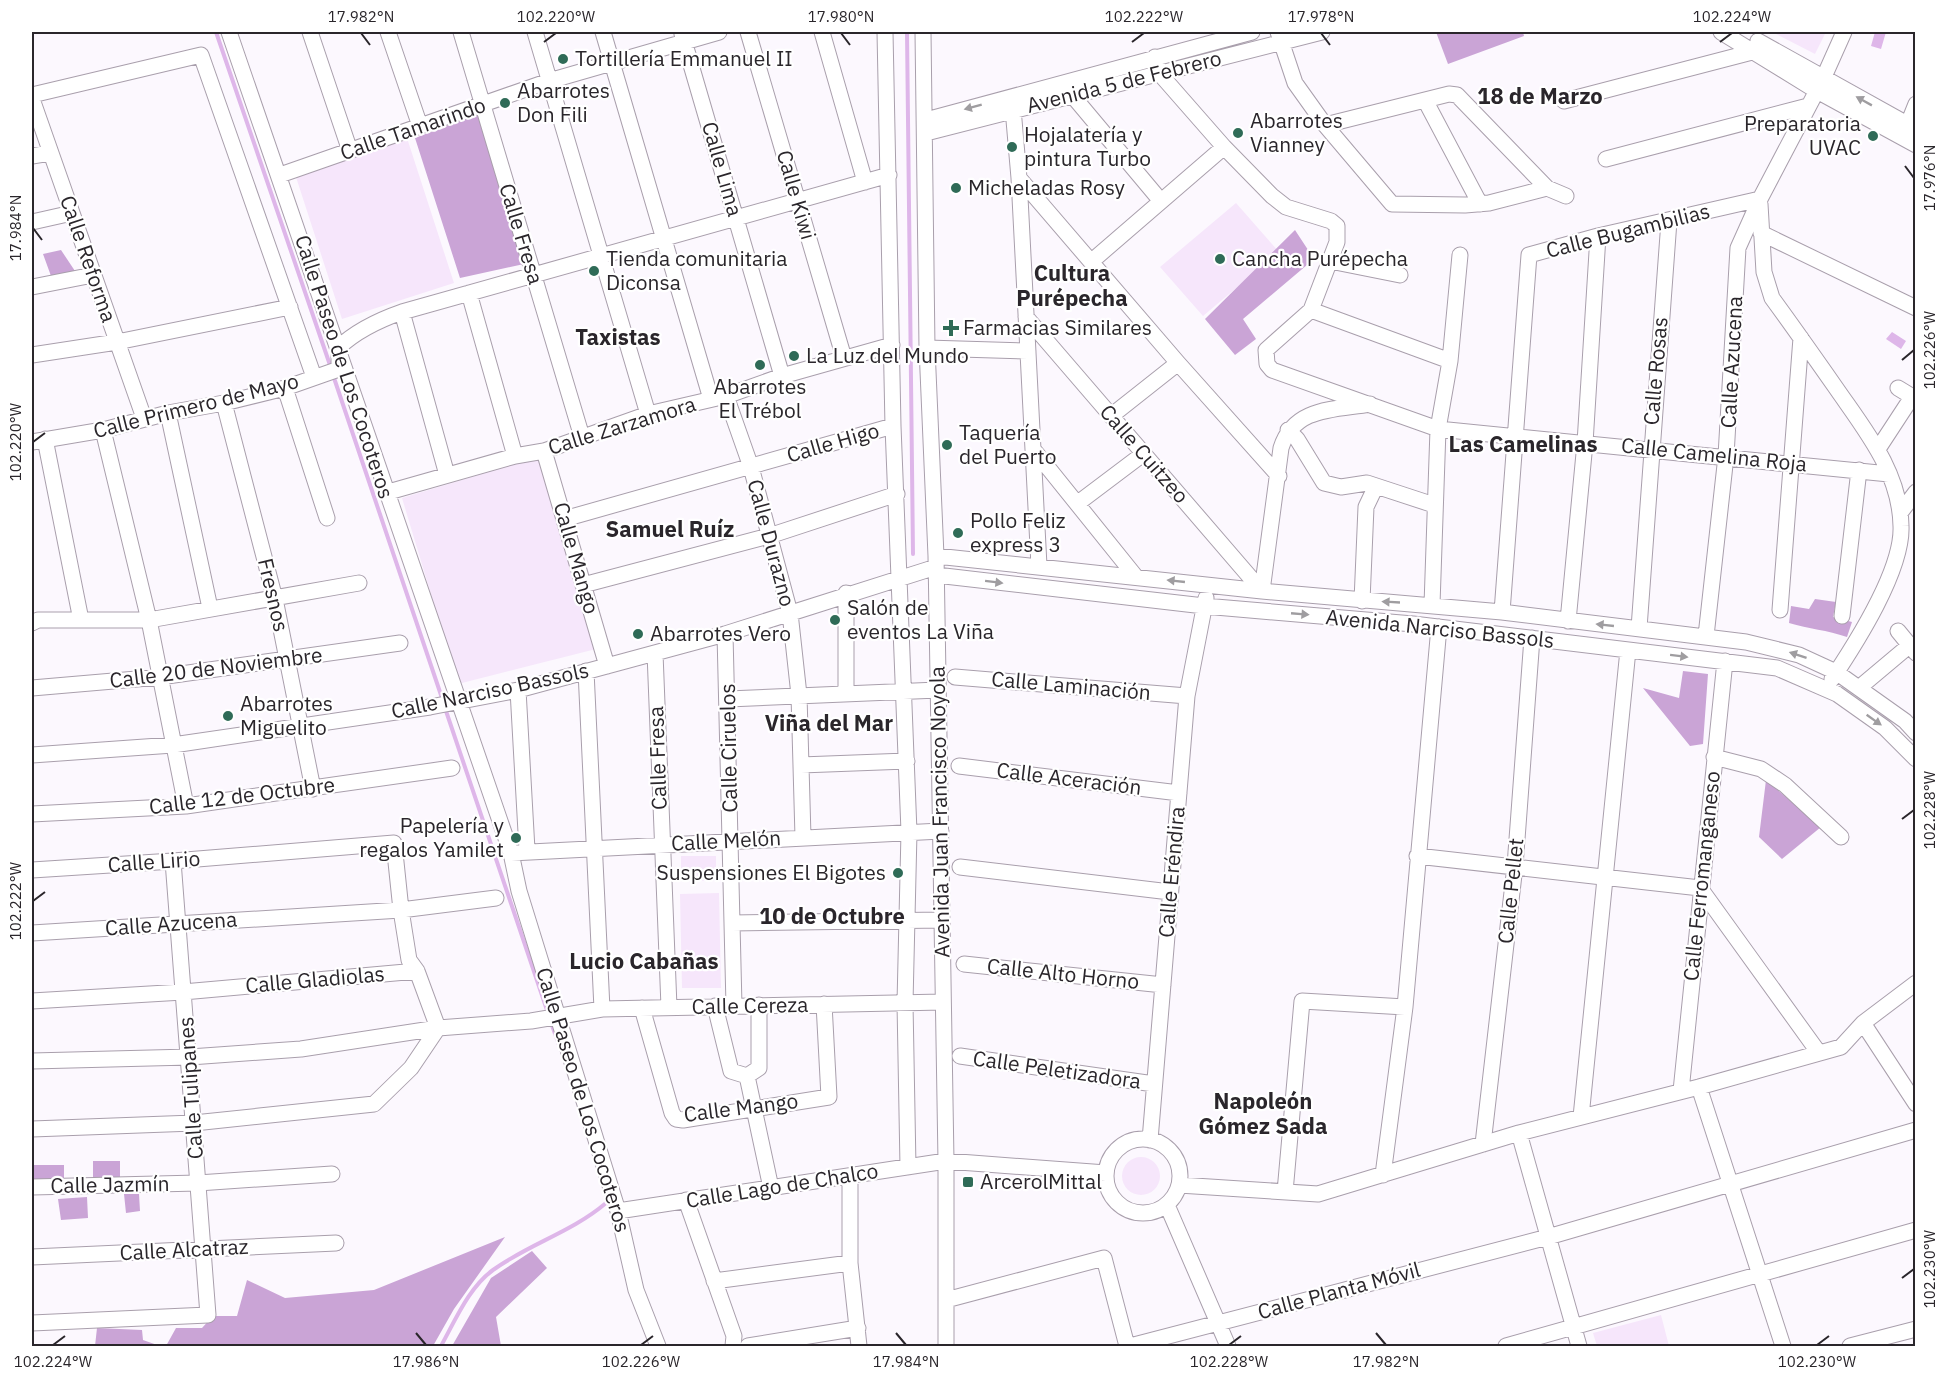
<svg xmlns="http://www.w3.org/2000/svg" width="1947" height="1378" viewBox="0 0 1947 1378" font-family="'IBM Plex Sans',sans-serif">
<style>
.built{fill:#f6e7fb}
.green{fill:#f6e6fb}
.forest{fill:#caa4d6}
.water{fill:#deb6e9}
.lines{fill:none;stroke-linecap:round;stroke-linejoin:round}
.stream{stroke:#deb6e9;stroke-width:4}
.minor-casing{stroke:#a99fac;stroke-width:17}
.minor{stroke:#fff;stroke-width:15}
.oneway{fill:#9f9da0}
.ticks{fill:none;stroke:#2a262b;stroke-width:2}
.poi-dot{fill:#2f6b57;stroke:#fff;stroke-width:2}
.labels{text-anchor:middle;stroke-width:4.5;stroke-linejoin:round;paint-order:stroke}
.poi-label{font-size:21px;fill:#2a262b;stroke:#fff;text-anchor:start}
.street-label{font-size:21px;fill:#2a262b;stroke:#fff}
.neighbourhood-label{font-size:22px;font-weight:bold;fill:#2a262b;stroke:#fff}
.neatline{fill:none;stroke:#2a262b;stroke-width:2}
.ticks-label{font-size:15px;text-anchor:middle;fill:#2a262b}
</style>
<rect width="100%" height="100%" fill="#fcf8fe"/>
<path class="built" d="M542,456L600,648L458,684L402,498Z"/>
<path class="green" d="M1772,32H1826L1815,54Z
M407,138L454,283L342,319L295,174Z
M1236,203L1279,252L1203,316L1160,267Z
M681,856H716V881L681,880Z
M719,893L721,988H682L680,894Z
M1122 1176a19 19 0 1 1 38 0a19 19 0 1 1-38 0Z
M1661,1315L1669,1346H1597L1593,1333Z"/>
<path class="forest" d="M1436,32H1523L1524,36L1448,64Z
M478,114L524,264L460,278L415,138Z
M1295,230L1314,259L1243,319L1256,339L1235,355L1205,319Z
M61,250L75,271L51,276L43,254Z
M1815,599L1836,602L1833,617L1852,622L1847,637C1827,630 1809,629 1789,623L1791,606L1809,609Z
M1683,671L1708,674L1703,744L1690,746L1643,688L1679,698Z
M1766,780L1821,827L1782,859L1759,837Z
M93,1161H120V1179H93Z
M32,1165H64V1180L32,1181Z
M124,1194H139L140,1211L126,1213Z
M87,1197L88,1218L61,1220L58,1199Z
M505,1237L454,1309L433,1346H166L176,1328H202L213,1316H237L247,1280L285,1298L374,1290Z
M532,1251L547,1268L496,1317L501,1346H452L491,1278Z
M97,1328L142,1330L143,1340L160,1346H92H95Z"/>
<path class="water" d="M1875,32H1886L1881,49L1871,46Z
M1892,332L1906,341L1901,349L1886,339Z"/>
<g class="lines">
<path class="stream" d="M216,32L331,368
M907,32L913,554
M333,375L443,701
M445,708L548,1013
M550,1020L561,1050
M441,1346C455,1321 469,1287 493,1270C529,1244 572,1232 606,1203V1191"/>
<g class="minor-casing">
<path id="minor" d="M229,32L511,853L519,891L618,1211L636,1290L658,1346
M310,32L350,151
M388,32L420,126
M461,32L582,437
M535,32L648,414
M603,32L711,399
M748,32L844,358
M822,32L865,182
M885,32L893,426L909,832L905,1003L908,1167
M923,32L927,348L936,556L946,1161V1346
M1278,32L1295,83L1325,125L1392,204L1465,205L1489,203L1547,188
M1721,32L1817,91L1916,145
M682,34L782,376
M1758,41L1916,129
M1155,57L1160,74L1224,147L1272,196L1286,207L1331,221L1337,226V242L1311,310L1266,350L1267,364L1272,370L1438,429L1889,474
M32,95L201,55L314,377
M1072,95L1160,200
M1012,97L1019,178L1039,566
M32,99L144,418
M1425,100L1480,204
M1564,101L1756,51
M926,120L1252,32
M1908,124L1916,104
M1325,125L1449,94L1457,95L1547,188L1566,196
M926,133L1322,32
M32,156L50,153
M1606,159L1808,106
M280,175L549,81L719,32
M1019,178L1178,363L1279,476
M1760,204L1764,272L1772,298C1794,328 1815,358 1836,388C1865,430 1900,472 1901,526C1903,570 1856,643 1832,679
M32,222L72,213
M1761,233L1916,308
M1092,261L1224,147
M1330,261L1400,275
M32,287L93,275
M469,293L515,456
M1311,310L1450,361
M402,312L447,475
M1026,317L1262,591
M338,348C356,331 379,320 402,312L889,175
M927,348L1028,351
M32,355L117,342L290,307
M285,388L327,518
M1898,388L1916,399
M726,396L751,467L790,613L799,695L803,837
M224,403L275,599L313,789
M168,413L210,608
M1111,416L1178,363
M103,430L149,620L186,806
M1288,430L1297,439L1324,483L1341,487L1367,483L1434,505
M45,439L81,620
M32,442L103,430L168,413L224,403L285,388L339,369V354
M1033,449L1136,577
M1878,449L1912,397
M544,451L607,666
M385,493L515,456L544,451L648,414L726,396L782,376L892,345
M1078,503L1143,454
M1900,513L1916,492
M564,519L893,426
M936,556L1262,591L1502,612L1746,642L1799,655L1836,672L1905,721L1916,733
M936,575L1204,606L1413,624L1777,668L1837,694L1885,728L1916,759
M583,585L769,536L897,494
M1262,591L1281,448C1294,407 1333,410 1370,404
M1362,601L1366,507L1376,486
M1432,605L1438,429L1450,361L1460,255
M1780,610L1801,338
M1502,612L1529,255L1598,236L1760,199
M1842,616L1859,470
M1568,621L1585,443L1598,236
M32,623L38,620H149L359,583
M1639,628L1669,221
M1898,631L1916,653
M725,634L734,1006
M1706,636L1726,456L1738,248L1760,199L1823,79L1844,32
M655,653L669,1007
M586,671L602,1009
M955,677L1187,696
M1860,687L1910,645
M32,688L160,677L400,643
M518,690L527,850
M846,693V593
M728,699L938,690
M32,755L173,745L430,707L518,690L725,634L936,567
M1714,757L1761,769L1785,785L1841,837
M801,765L907,761
M959,766L1179,793
M32,814L186,806L452,768
M511,853L941,831
M1417,856L1700,888L1819,1053
M960,867L1170,892
M32,870L173,861L394,843L401,910L409,960L417,971L438,1028
M732,923L942,920
M32,933L401,910L496,898
M964,964L1163,985
M32,1001L183,992L417,971
M759,1005V1068L747,1076L771,1188
M715,1006L731,1071L747,1076
M642,1008L672,1113L676,1119L683,1120L829,1097L824,1004
M1863,1023L1916,1104
M960,1056L1154,1084
M32,1061L190,1057L301,1049L438,1028L531,1021L602,1009L943,1002
M1699,1087L1783,1346
M1681,1091L1725,661
M1581,1117L1628,650
M32,1129L194,1123L374,1104L411,1068L438,1028
M1519,1133L1579,1346
M1106 1176a37 37 0 1 1 74 0a37 37 0 1 1-74 0Z
M1150,1140L1187,696L1206,598
M1483,1144L1515,866L1532,638
M1383,1175L1405,1007L1439,627
M850,1176V1263L859,1346
M1179,1185L1318,1194L1519,1133L1699,1087L1841,1047L1863,1023L1916,983
M32,1187L198,1183L332,1174
M1285,1192L1302,1001L1405,1007
M686,1200L734,1336L733,1346
M1167,1205L1228,1346
M618,1211L946,1161L1106,1173
M32,1257L336,1243
M714,1281L850,1263
M946,1300L1104,1258L1127,1346
M32,1323L208,1315L173,861
M748,1346L858,1328
M1130,1346L1548,1237L1916,1130
M1506,1346L1916,1230
M1850,1346L1916,1329"/>
</g>
<use href="#minor" class="minor"/>
</g>
<defs><path id="oneway-solid" d="M-6-.8H1V-3.2L6.5 0L1 3.2V.8H-6Z" transform="scale(1.5)"/></defs>
<g class="oneway">
<use href="#oneway-solid" transform="translate(1864 101) rotate(-151)"/>
<use href="#oneway-solid" transform="translate(973 107) rotate(165)"/>
<use href="#oneway-solid" transform="translate(1176 581) rotate(-174)"/>
<use href="#oneway-solid" transform="translate(994 582) rotate(7)"/>
<use href="#oneway-solid" transform="translate(1391 602) rotate(-177)"/>
<use href="#oneway-solid" transform="translate(1300 614) rotate(5)"/>
<use href="#oneway-solid" transform="translate(1605 625) rotate(-174)"/>
<use href="#oneway-solid" transform="translate(1798 655) rotate(-162)"/>
<use href="#oneway-solid" transform="translate(1679 656) rotate(7)"/>
<use href="#oneway-solid" transform="translate(1874 720) rotate(35)"/>
</g>
<path class="ticks" d="M361,33L370,45M841,33L850,45M1321,33L1330,45M544,42L556,33M1132,42L1144,33M1720,42L1732,33M1905,166L1914,178M33,228L42,240M1902,360L1914,350M33,442L45,433M1902,819L1914,810M33,901L45,892M1902,1278L1914,1269M416,1333L426,1345M896,1333L906,1345M1376,1333L1386,1345M53,1345L65,1336M641,1345L653,1336M1229,1345L1241,1336M1817,1345L1829,1336"/>
<g class="poi-dot">
<circle cx="563" cy="59" r="6"/>
<circle cx="505" cy="103" r="6"/>
<circle cx="1238" cy="133" r="6"/>
<circle cx="1873" cy="136" r="6"/>
<circle cx="1012" cy="147" r="6"/>
<circle cx="956" cy="188" r="6"/>
<circle cx="1220" cy="259" r="6"/>
<circle cx="594" cy="271" r="6"/>
<path d="M948 319h6v6h6v6h-6v6h-6v-6h-6v-6h6z"/>
<circle cx="794" cy="356" r="6"/>
<circle cx="760" cy="365" r="6"/>
<circle cx="947" cy="445" r="6"/>
<circle cx="958" cy="533" r="6"/>
<circle cx="835" cy="620" r="6"/>
<circle cx="638" cy="634" r="6"/>
<circle cx="228" cy="716" r="6"/>
<circle cx="516" cy="838" r="6"/>
<circle cx="898" cy="873" r="6"/>
<rect x="962" y="1176" width="12" height="12" rx="3"/>
</g>
<g class="labels">
<g class="poi-label">
<text x="575" y="66">Tortillería Emmanuel II</text>
<text x="517" y="98">Abarrotes<tspan x="517" dy="24">Don Fili</tspan></text>
<text x="1250" y="128">Abarrotes<tspan x="1250" dy="24">Vianney</tspan></text>
<text x="1861" y="131" text-anchor="end">Preparatoria<tspan x="1861" dy="24">UVAC</tspan></text>
<text x="1024" y="142">Hojalatería y<tspan x="1024" dy="24">pintura Turbo</tspan></text>
<text x="968" y="195">Micheladas Rosy</text>
<text x="606" y="266">Tienda comunitaria<tspan x="606" dy="24">Diconsa</tspan></text>
<text x="1232" y="266">Cancha Purépecha</text>
<text x="963" y="335">Farmacias Similares</text>
<text x="806" y="363">La Luz del Mundo</text>
<text x="760" y="394" text-anchor="middle">Abarrotes<tspan x="760" dy="24">El Trébol</tspan></text>
<text x="959" y="440">Taquería<tspan x="959" dy="24">del Puerto</tspan></text>
<text x="970" y="528">Pollo Feliz<tspan x="970" dy="24">express 3</tspan></text>
<text x="847" y="615">Salón de<tspan x="847" dy="24">eventos La Viña</tspan></text>
<text x="650" y="641">Abarrotes Vero</text>
<text x="240" y="711">Abarrotes<tspan x="240" dy="24">Miguelito</tspan></text>
<text x="504" y="833" text-anchor="end">Papelería y<tspan x="504" dy="24">regalos Yamilet</tspan></text>
<text x="886" y="880" text-anchor="end">Suspensiones El Bigotes</text>
<text x="980" y="1189">ArcerolMittal</text>
</g>
<g class="street-label">
<text transform="translate(1124 82) rotate(-14)" y="7">Avenida 5 de Febrero</text>
<text transform="translate(413 129) rotate(-19)" y="7">Calle Tamarindo</text>
<text transform="translate(722 169) rotate(74)" y="7">Calle Lima</text>
<text transform="translate(796 195) rotate(74)" y="7">Calle Kiwi</text>
<text transform="translate(1628 231) rotate(-14)" y="7">Calle Bugambilias</text>
<text transform="translate(521 234) rotate(73)" y="7">Calle Fresa</text>
<text transform="translate(88 259) rotate(71)" y="7">Calle Reforma</text>
<text transform="translate(1732 362) rotate(-87)" y="7">Calle Azucena</text>
<text transform="translate(344 367) rotate(72)" y="7">Calle Paseo de Los Cocoteros</text>
<text transform="translate(1656 371) rotate(-85)" y="7">Calle Rosas</text>
<text transform="translate(196 406) rotate(-14)" y="7">Calle Primero de Mayo</text>
<text transform="translate(622 426) rotate(-17)" y="7">Calle Zarzamora</text>
<text transform="translate(833 443) rotate(-16)" y="7">Calle Higo</text>
<text transform="translate(1144 454) rotate(49)" y="7">Calle Cuitzeo</text>
<text transform="translate(1714 455) rotate(6)" y="7">Calle Camelina Roja</text>
<text transform="translate(771 543) rotate(75)" y="7">Calle Durazno</text>
<text transform="translate(576 558) rotate(74)" y="7">Calle Mango</text>
<text transform="translate(273 595) rotate(77)" y="7">Fresnos</text>
<text transform="translate(1440 629) rotate(6)" y="7">Avenida Narciso Bassols</text>
<text transform="translate(216 668) rotate(-7)" y="7">Calle 20 de Noviembre</text>
<text transform="translate(1071 686) rotate(5)" y="7">Calle Laminación</text>
<text transform="translate(490 691) rotate(-12)" y="7">Calle Narciso Bassols</text>
<text transform="translate(729 748) rotate(-91)" y="7">Calle Ciruelos</text>
<text transform="translate(658 758) rotate(-92)" y="7">Calle Fresa</text>
<text transform="translate(1069 779) rotate(7)" y="7">Calle Aceración</text>
<text transform="translate(242 796) rotate(-7)" y="7">Calle 12 de Octubre</text>
<text transform="translate(940 812) rotate(-91)" y="7">Avenida Juan Francisco Noyola</text>
<text transform="translate(726 841) rotate(-3)" y="7">Calle Melón</text>
<text transform="translate(154 862) rotate(-4)" y="7">Calle Lirio</text>
<text transform="translate(1172 872) rotate(-85)" y="7">Calle Eréndira</text>
<text transform="translate(1702 876) rotate(-84)" y="7">Calle Ferromanganeso</text>
<text transform="translate(1511 891) rotate(-84)" y="7">Calle Pellet</text>
<text transform="translate(171 924) rotate(-4)" y="7">Calle Azucena</text>
<text transform="translate(1063 974) rotate(6)" y="7">Calle Alto Horno</text>
<text transform="translate(315 980) rotate(-5)" y="7">Calle Gladiolas</text>
<text transform="translate(750 1006) rotate(-1)" y="7">Calle Cereza</text>
<text transform="translate(1057 1070) rotate(8)" y="7">Calle Peletizadora</text>
<text transform="translate(191 1088) rotate(-94)" y="7">Calle Tulipanes</text>
<text transform="translate(583 1100) rotate(73)" y="7">Calle Paseo de Los Cocoteros</text>
<text transform="translate(741 1108) rotate(-7)" y="7">Calle Mango</text>
<text transform="translate(110 1185) rotate(-1)" y="7">Calle Jazmín</text>
<text transform="translate(782 1186) rotate(-9)" y="7">Calle Lago de Chalco</text>
<text transform="translate(184 1250) rotate(-3)" y="7">Calle Alcatraz</text>
<text transform="translate(1339 1291) rotate(-15)" y="7">Calle Planta Móvil</text>
</g>
<g class="neighbourhood-label">
<text x="1540" y="104">18 de Marzo</text>
<text x="1072" y="281">Cultura<tspan x="1072" dy="25">Purépecha</tspan></text>
<text x="618" y="345">Taxistas</text>
<text x="1523" y="452">Las Camelinas</text>
<text x="670" y="537">Samuel Ruíz</text>
<text x="829" y="731">Viña del Mar</text>
<text x="832" y="924">10 de Octubre</text>
<text x="644" y="969">Lucio Cabañas</text>
<text x="1263" y="1109">Napoleón<tspan x="1263" dy="25">Gómez Sada</tspan></text>
</g>
</g>
<rect width="1947" height="1378" fill="none" stroke="#ffffff" stroke-width="66"/>
<rect x="33" y="33" width="1881" height="1312" class="neatline"/>
<g class="ticks-label">
<text x="361" y="22">17.982°N</text>
<text x="556" y="22">102.220°W</text>
<text x="841" y="22">17.980°N</text>
<text x="1144" y="22">102.222°W</text>
<text x="1321" y="22">17.978°N</text>
<text x="1732" y="22">102.224°W</text>
<text transform="translate(1930 178) rotate(-90)" y="5">17.976°N</text>
<text transform="translate(16 228) rotate(-90)" y="5">17.984°N</text>
<text transform="translate(1930 350) rotate(-90)" y="5">102.226°W</text>
<text transform="translate(16 442) rotate(-90)" y="5">102.220°W</text>
<text transform="translate(1930 810) rotate(-90)" y="5">102.228°W</text>
<text transform="translate(16 901) rotate(-90)" y="5">102.222°W</text>
<text transform="translate(1930 1269) rotate(-90)" y="5">102.230°W</text>
<text x="53" y="1367">102.224°W</text>
<text x="426" y="1367">17.986°N</text>
<text x="641" y="1367">102.226°W</text>
<text x="906" y="1367">17.984°N</text>
<text x="1229" y="1367">102.228°W</text>
<text x="1386" y="1367">17.982°N</text>
<text x="1817" y="1367">102.230°W</text>
</g>
</svg>
